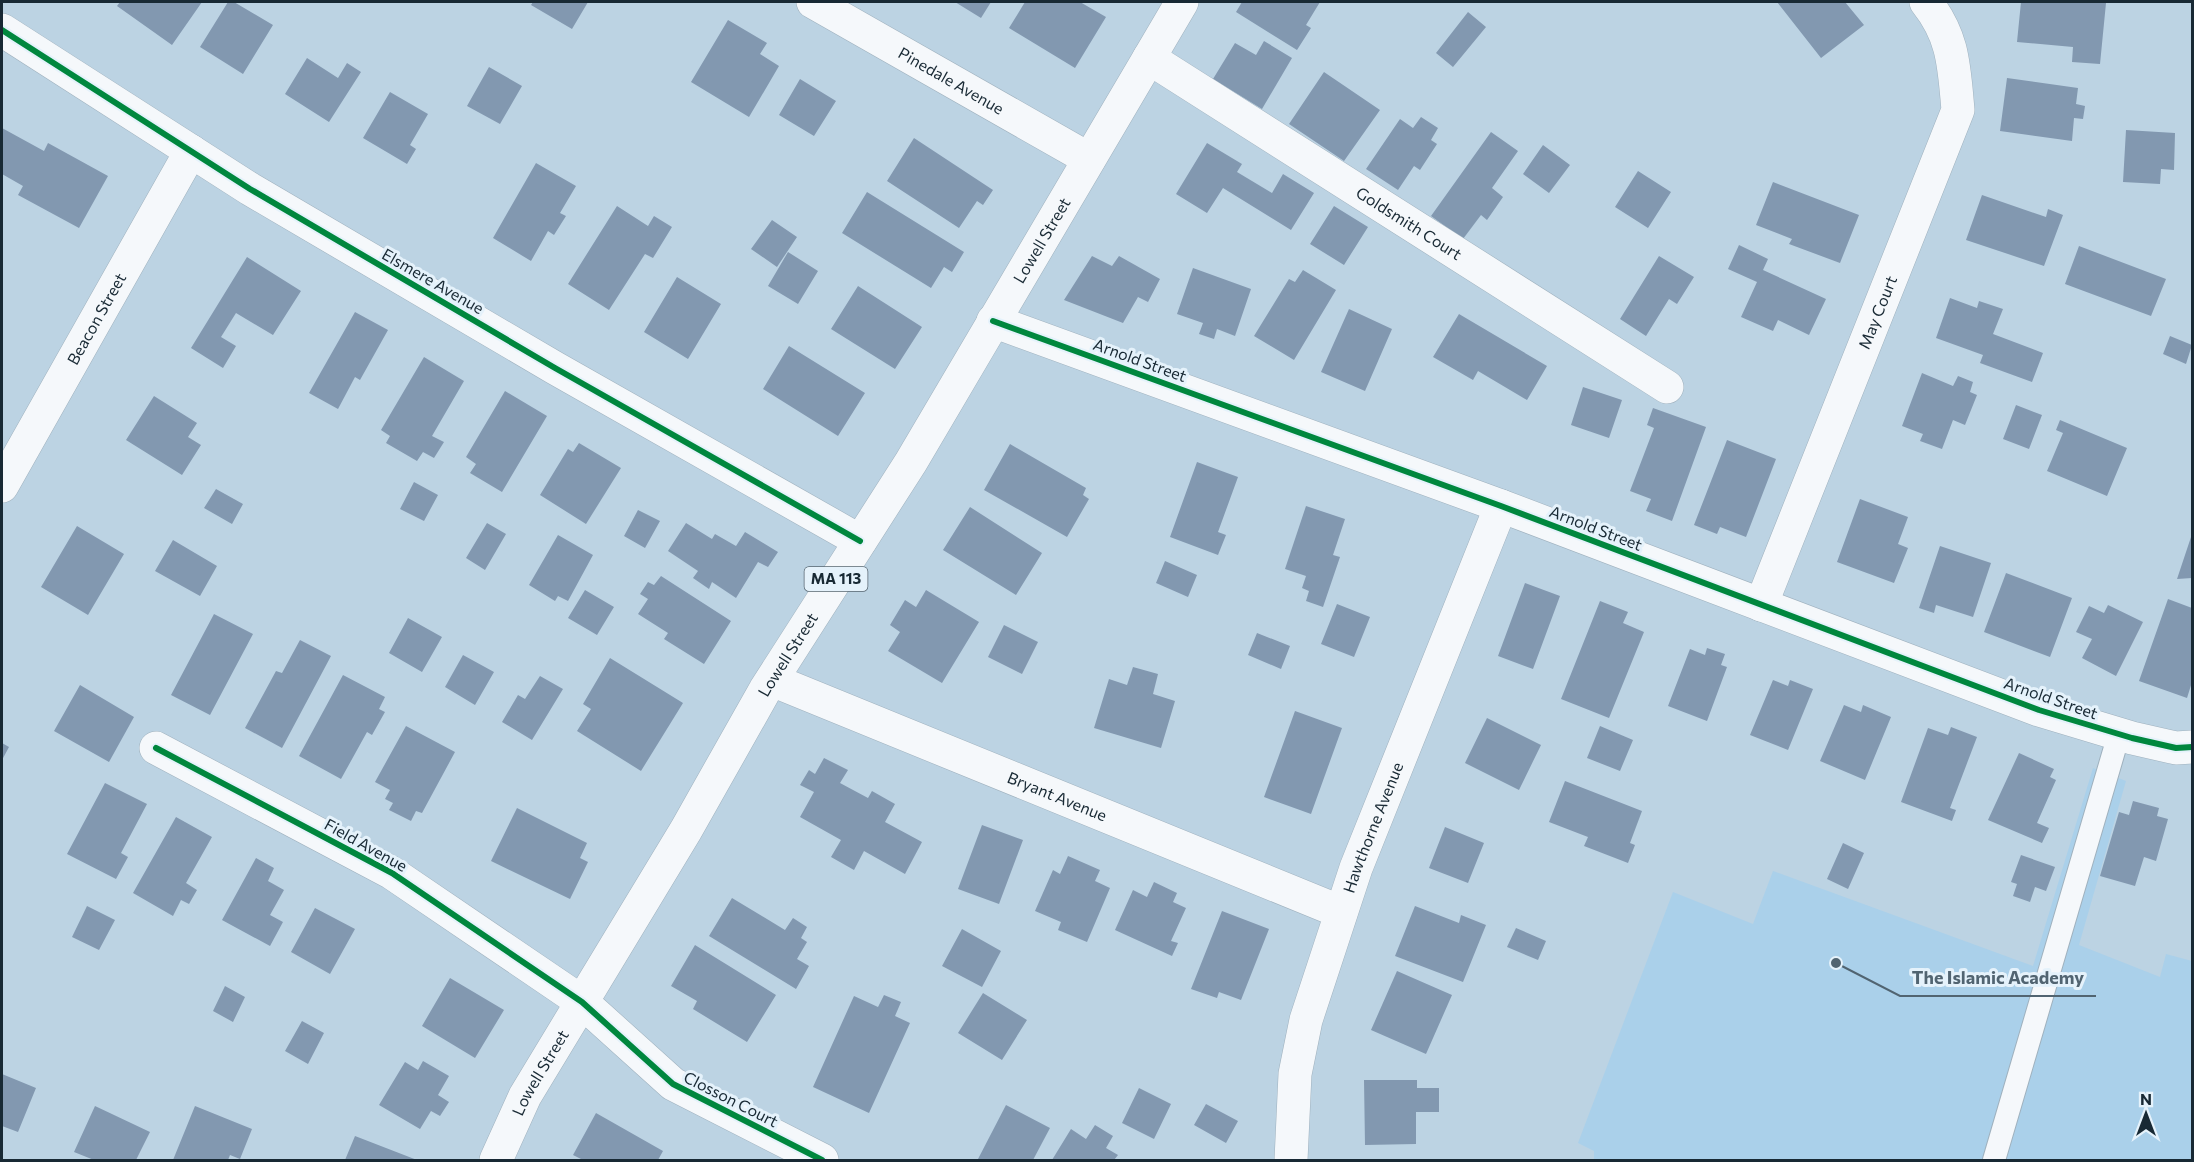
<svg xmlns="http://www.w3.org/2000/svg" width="2194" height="1162" viewBox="0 0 2194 1162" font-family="Commissioner,sans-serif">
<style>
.built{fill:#aad0ea}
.building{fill:#8298b0}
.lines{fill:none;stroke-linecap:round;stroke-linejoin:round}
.service-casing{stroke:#9fb1be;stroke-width:24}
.minor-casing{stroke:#9fb1be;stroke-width:34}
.primary-casing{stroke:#9fb1be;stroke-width:34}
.service{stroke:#f5f8fb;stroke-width:22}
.minor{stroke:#f5f8fb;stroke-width:33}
.primary{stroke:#f5f8fb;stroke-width:33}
.cycleway-casing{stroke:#e5f2fb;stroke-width:10}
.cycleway{stroke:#00873e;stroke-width:6}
.labels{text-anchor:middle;stroke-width:6;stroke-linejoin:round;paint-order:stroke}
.shield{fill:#e5f2fb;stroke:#566570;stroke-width:1.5}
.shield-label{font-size:15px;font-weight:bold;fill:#182934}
.street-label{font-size:16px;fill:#182934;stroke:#e5f2fb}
.leader{fill:none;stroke:#516471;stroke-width:2}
.callout-dot{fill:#516471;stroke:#e5f2fb;stroke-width:2}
.callout-label{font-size:18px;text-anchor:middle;font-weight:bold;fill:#516471;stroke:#e5f2fb;stroke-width:6;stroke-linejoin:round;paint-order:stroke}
</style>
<rect width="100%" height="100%" fill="#bcd3e3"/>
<path class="built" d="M2093,768L2126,781L2079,945L2160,977L2166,954L2192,961V1160H1594V1151L1578,1143L1673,892L1753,924L1773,871L2033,966Z"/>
<path class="building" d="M120,2H202L172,45L117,6Z
M228,2H234L273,25L243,74L200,47Z
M533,2H588L572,29L531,5Z
M955,2H991L981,18Z
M1025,2H1080L1106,17L1075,68L1009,28Z
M1242,2H1320L1306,25L1311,28L1297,50L1236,12Z
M1777,2H1845L1864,25L1821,58Z
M2021,2L2106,3L2100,64L2072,62L2073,47L2017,42Z
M1468,12L1486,27L1453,67L1436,53Z
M728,20L767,43L760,54L779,66L749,117L691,82Z
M1264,41L1292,58L1262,109L1213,79L1235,43L1256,55Z
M307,58L338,78L347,63L361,72L329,122L285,94Z
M489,67L522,86L500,124L467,106Z
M1324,72L1380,110L1344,161L1289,124Z
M2007,78L2078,88L2076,104L2085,106L2083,119L2074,118L2072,141L2000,131Z
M800,79L836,101L814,136L779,115Z
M390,92L428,114L410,145L416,149L407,164L363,138Z
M1421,117L1438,128L1431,140L1437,144L1420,170L1414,166L1398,190L1366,169L1400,119L1413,128Z
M2,128L44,151L48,143L108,176L79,228L18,195L23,186L2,174Z
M2126,130L2175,133L2174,170L2161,169L2160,184L2123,182Z
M1491,132L1518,151L1492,188L1503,197L1487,220L1481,215L1463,239L1431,216Z
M914,138L993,190L983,205L977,201L959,228L887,181Z
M1207,143L1242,164L1237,172L1272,193L1283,174L1314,193L1291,230L1223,188L1207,213L1176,194Z
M1543,145L1570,165L1549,193L1523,174Z
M536,163L576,186L560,213L566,216L554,235L548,231L531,261L493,238Z
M1638,171L1671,192L1648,228L1615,207Z
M1773,182L1859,215L1840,263L1789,244L1792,239L1756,225Z
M867,192L964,252L952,272L944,267L931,288L842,233Z
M1982,195L2046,217L2048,209L2063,215L2044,266L1966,240Z
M617,206L648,226L654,216L672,227L653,258L645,254L609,310L568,284Z
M1334,206L1368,227L1344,265L1310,244Z
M772,220L797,237L777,267L751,249Z
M1739,245L1768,259L1763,270L1826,299L1809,335L1778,320L1773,331L1741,317L1757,282L1728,269Z
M2079,246L2166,279L2151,316L2065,284Z
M788,252L818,271L798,304L768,286Z
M1092,256L1112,266L1119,256L1160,279L1148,302L1138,297L1123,323L1064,300Z
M1659,256L1694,277L1677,304L1669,299L1646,336L1620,319Z
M247,257L301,291L273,335L236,313L221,337L236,346L223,368L191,348Z
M1193,268L1251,289L1235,336L1217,329L1214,339L1199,334L1203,323L1177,314Z
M1303,270L1336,290L1294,360L1254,336L1289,279L1295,282Z
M677,277L721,304L688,359L644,332Z
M858,286L922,327L895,369L831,329Z
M1950,298L1977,308L1979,301L2003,309L1993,334L2043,353L2032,382L1980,363L1983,355L1936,338Z
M1349,309L1392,329L1365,391L1321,372Z
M355,312L388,330L360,380L355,377L338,409L309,393Z
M1459,314L1547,366L1527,400L1478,371L1473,380L1433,357Z
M2170,336L2192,345L2186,364L2163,354Z
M789,346L865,393L838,436L763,389Z
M424,357L464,381L432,436L444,442L434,458L423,452L417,461L386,443L390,436L381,430Z
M1922,373L1953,386L1958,376L1973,382L1970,392L1977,395L1965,425L1953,420L1942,449L1920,441L1923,434L1902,426Z
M1583,387L1622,400L1609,438L1571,425Z
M505,391L547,416L502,492L470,473L476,464L466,457Z
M154,396L197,423L188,437L201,445L182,475L126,440Z
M2016,405L2042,415L2029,449L2003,439Z
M1653,408L1706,427L1672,521L1646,511L1651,499L1630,491L1654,428L1647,425Z
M2060,420L2127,448L2107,496L2047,471L2063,433L2056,430Z
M1727,440L1776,459L1746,537L1720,527L1717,534L1694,525Z
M579,443L621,468L586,524L540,495L568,449L573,452Z
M1010,444L1086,488L1083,495L1089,499L1067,537L984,490Z
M1197,462L1238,477L1218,532L1226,535L1218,555L1170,537Z
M414,482L438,495L424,521L400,509Z
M216,489L243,504L232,524L204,508Z
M1860,499L1908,517L1898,544L1908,548L1894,583L1837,562Z
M1306,506L1345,519L1333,555L1340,557L1323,607L1306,601L1309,591L1302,588L1306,576L1285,569Z
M970,507L1042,553L1016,595L943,550Z
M638,510L660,521L645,548L624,536Z
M487,523L506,534L485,570L466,558Z
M686,523L712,539L715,534L736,546L745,532L778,552L768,567L758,562L736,598L712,582L709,589L693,578L698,571L668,551Z
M77,526L124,554L88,615L41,587Z
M2192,534V578L2177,579Z
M558,535L593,555L568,601L558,596L555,601L529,585Z
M173,540L217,566L200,596L155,571Z
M1940,546L1991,563L1973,617L1936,605L1934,613L1919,608Z
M1165,561L1197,575L1188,597L1156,583Z
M2006,573L2072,598L2050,657L1984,632Z
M661,576L731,621L704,664L664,639L668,633L638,614L648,599L640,594L648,582L654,585Z
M1525,583L1560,596L1533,669L1498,656Z
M585,590L614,607L597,635L568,618Z
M926,590L979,622L942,683L888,651L900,632L890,625L905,600L916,607Z
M2168,599L2192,608V682L2187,698L2139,681Z
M1600,601L1628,612L1623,623L1644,632L1609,718L1561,699Z
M1337,604L1370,617L1354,657L1321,644Z
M2108,605L2143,622L2116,676L2082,658L2092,639L2076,632L2089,606L2104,613Z
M214,614L253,634L210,715L171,695Z
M408,618L442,637L422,672L389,653Z
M1004,625L1038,642L1022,674L988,657Z
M1257,633L1290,646L1281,669L1248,655Z
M300,640L331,656L282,748L245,728L276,671L282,673Z
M1707,648L1725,654L1721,665L1727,667L1707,721L1668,706L1690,649L1705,655Z
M463,655L494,672L475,705L445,687Z
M610,658L683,703L641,771L577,731L591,709L583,704Z
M1133,667L1158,674L1153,694L1175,701L1161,748L1094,728L1109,679L1127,685Z
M343,675L385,697L379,709L385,712L372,735L367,732L341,779L299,756Z
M540,676L563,689L532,740L502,722L518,695L525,699Z
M1773,680L1788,686L1790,680L1813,689L1788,750L1750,735Z
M80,685L134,717L109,762L54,731Z
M1844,705L1861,712L1863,705L1891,717L1865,780L1820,761Z
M1295,711L1342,728L1311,814L1264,797Z
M1487,718L1541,745L1519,790L1465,763Z
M406,726L455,752L422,813L416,811L411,821L389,810L393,803L385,799L390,790L375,782Z
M1600,726L1633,740L1620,771L1587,758Z
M1951,727L1977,737L1950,808L1956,810L1952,821L1901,802L1928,728L1948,735Z
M2,743L9,747L2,760Z
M2019,753L2054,769L2050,777L2056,780L2037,823L2049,828L2042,843L1988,820Z
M824,758L848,770L840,783L868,798L872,791L895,804L885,822L922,842L905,874L864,851L854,870L831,857L841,840L800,817L814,792L800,785L809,770L815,774Z
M1565,781L1642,811L1630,843L1635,845L1628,863L1584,846L1588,837L1549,822Z
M105,783L147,804L121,853L128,857L116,879L67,854Z
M2133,801L2159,808L2157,816L2168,819L2156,861L2144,857L2135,886L2100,876L2119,812L2129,815Z
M517,808L587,843L580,858L588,862L570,899L491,861Z
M176,817L212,837L186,883L197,890L189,904L181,900L173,916L133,893Z
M982,825L1023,840L999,904L958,889Z
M1445,827L1484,843L1468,883L1429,868Z
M1843,843L1864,853L1848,889L1827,879Z
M2021,855L2055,867L2046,891L2035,887L2030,902L2013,896L2017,884L2011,882Z
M1068,856L1100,870L1095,881L1110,888L1087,942L1058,930L1061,922L1035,911L1053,870L1060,874Z
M256,858L274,868L268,881L284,890L270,915L283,922L270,946L222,920Z
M1154,882L1177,893L1173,902L1186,908L1171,941L1178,943L1172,956L1115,930L1133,890L1147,897Z
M732,898L785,930L793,918L807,927L801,938L807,942L797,959L809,966L796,989L709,936Z
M87,906L115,920L99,950L72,937Z
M1415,906L1459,923L1461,915L1486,925L1463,982L1395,956Z
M315,908L355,929L330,974L291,952Z
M1222,911L1269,929L1241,1000L1219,992L1217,998L1191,989Z
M1516,928L1546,941L1538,960L1507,947Z
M962,929L1001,951L982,987L942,966Z
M695,945L776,995L747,1042L693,1009L697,1001L671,986Z
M1397,971L1452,995L1426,1054L1371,1030Z
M450,978L504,1010L475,1058L422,1026Z
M225,986L245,997L233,1022L213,1011Z
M983,993L1027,1020L1002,1060L958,1033Z
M884,995L901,1002L895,1016L910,1023L869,1113L813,1087L854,996L878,1007Z
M302,1021L324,1033L308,1064L285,1051Z
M423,1061L449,1076L438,1095L449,1102L440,1116L431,1111L420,1129L379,1105L405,1062L418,1070Z
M2,1074L36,1088L18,1132L2,1126Z
M1364,1080H1417V1088H1439V1112H1416V1144L1365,1145Z
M1139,1088L1171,1104L1154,1139L1122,1123Z
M1206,1104L1238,1121L1226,1143L1194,1125Z
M1006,1105L1050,1128L1033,1160L978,1159Z
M95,1106L150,1132L136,1160H94L74,1152Z
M195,1106L252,1129L240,1159L230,1155L228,1160H173Z
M596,1113L663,1151L658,1160H583L573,1155Z
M1095,1125L1113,1136L1106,1148L1118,1155L1114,1160H1052L1071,1129L1086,1139Z
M355,1136L417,1160H345Z"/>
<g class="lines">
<g class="service-casing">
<path id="service" d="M1994,1160L2119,734"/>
</g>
<g class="minor-casing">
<g id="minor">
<path id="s1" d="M813,2L1089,159"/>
<path d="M2,30L250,189L555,368L860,541"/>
<path id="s2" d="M1149,58L1667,387"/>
<path d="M993,321L1501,506L2039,710L2132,738L2176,748L2192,747"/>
<path id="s3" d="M2,486L191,151"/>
<path id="s4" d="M1761,605L1958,110C1954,67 1954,37 1926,2"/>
<path id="s5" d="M772,680L1341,912"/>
<path d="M156,748L392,873L582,1002L673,1084L822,1160"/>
<path id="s6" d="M1291,1160L1295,1074L1306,1020L1356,868L1501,506"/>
</g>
</g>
<g class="primary-casing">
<g id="primary">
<path id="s7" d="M496,1160L525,1096L686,830L765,690L911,462L1182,2"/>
</g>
</g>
<use href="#service" class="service"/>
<use href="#minor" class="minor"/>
<use href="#primary" class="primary"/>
<g class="cycleway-casing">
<path id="cycleway" d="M2,30L250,189L555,368L860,541
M993,321L1501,506L2039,710L2132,738L2176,748L2192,747
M156,748L392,873L582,1002L673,1084L822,1160"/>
</g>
<use href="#cycleway" class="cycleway"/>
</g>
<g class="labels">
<rect class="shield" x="804.5" y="567" width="63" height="24" rx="4.5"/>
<g class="shield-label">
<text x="836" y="584">MA 113</text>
</g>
<g class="street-label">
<text dy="6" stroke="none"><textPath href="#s1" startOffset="159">Pinedale Avenue</textPath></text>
<text dy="6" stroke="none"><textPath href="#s2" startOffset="308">Goldsmith Court</textPath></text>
<text dy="6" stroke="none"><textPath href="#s7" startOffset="1070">Lowell Street</textPath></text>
<text transform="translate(433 281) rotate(30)" y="6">Elsmere Avenue</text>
<text dy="6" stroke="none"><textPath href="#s4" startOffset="315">May Court</textPath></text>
<text dy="6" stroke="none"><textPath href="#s3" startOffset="192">Beacon Street</textPath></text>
<text transform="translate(1140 360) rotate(20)" y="6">Arnold Street</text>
<text transform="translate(1596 528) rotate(21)" y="6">Arnold Street</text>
<text dy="6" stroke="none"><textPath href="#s7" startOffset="584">Lowell Street</textPath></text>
<text transform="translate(2051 698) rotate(19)" y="6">Arnold Street</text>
<text dy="6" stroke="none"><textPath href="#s5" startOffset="308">Bryant Avenue</textPath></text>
<text dy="6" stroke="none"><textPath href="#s6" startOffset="345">Hawthorne Avenue</textPath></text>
<text transform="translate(366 845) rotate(29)" y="6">Field Avenue</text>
<text dy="6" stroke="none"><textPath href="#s7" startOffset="98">Lowell Street</textPath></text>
<text transform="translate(731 1099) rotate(27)" y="6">Closson Court</text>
</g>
</g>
<path class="leader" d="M1836 963L1900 996H2096"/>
<circle class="callout-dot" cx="1836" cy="963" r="6"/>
<g class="callout-label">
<text x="1998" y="984">The Islamic Academy</text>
</g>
<rect width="2194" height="1162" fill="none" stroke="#182934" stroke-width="6"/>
<g transform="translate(2146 1114)" stroke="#e5f2fb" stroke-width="4.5" paint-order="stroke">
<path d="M0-4.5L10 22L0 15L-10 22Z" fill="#182934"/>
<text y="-9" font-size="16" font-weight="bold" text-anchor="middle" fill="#182934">N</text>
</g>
</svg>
